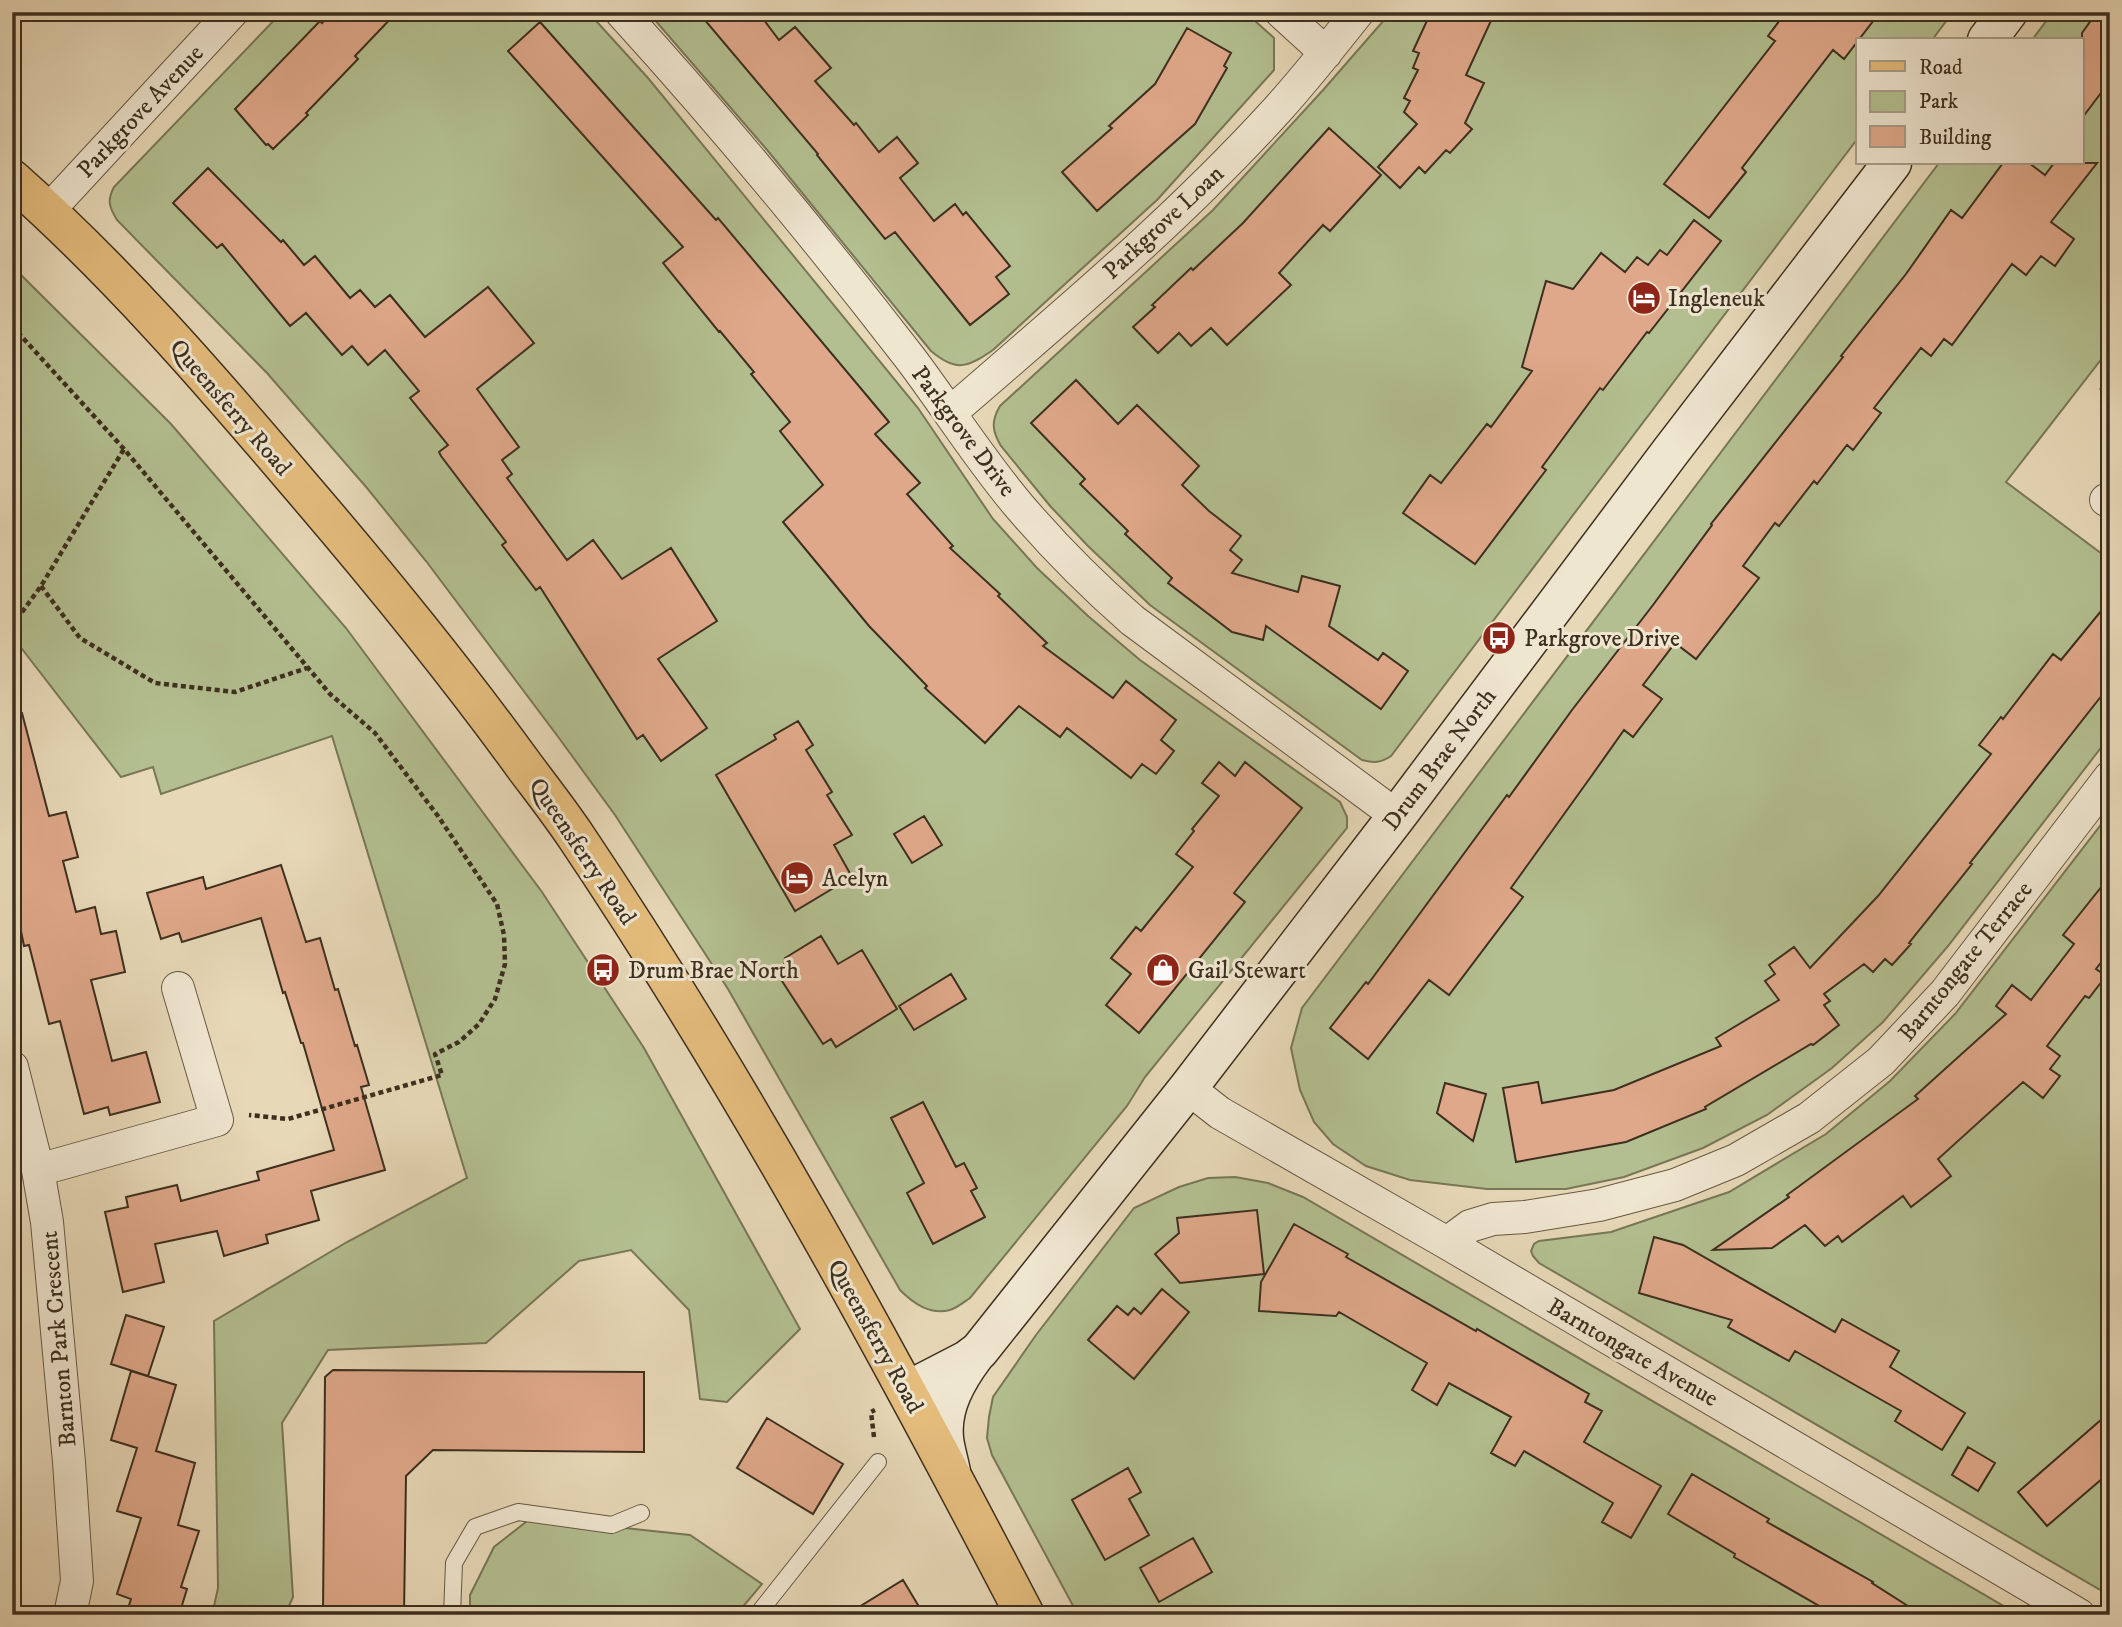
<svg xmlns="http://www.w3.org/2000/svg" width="2122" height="1627" viewBox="0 0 2122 1627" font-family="'IM FELL DW Pica',serif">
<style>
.green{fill:#b3bf90;stroke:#787758;stroke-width:2}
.building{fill:#dfa88a;stroke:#3d2f1f;stroke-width:2}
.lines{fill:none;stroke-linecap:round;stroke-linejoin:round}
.lane-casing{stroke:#685945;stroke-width:18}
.street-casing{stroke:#685945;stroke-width:34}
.secondary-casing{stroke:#3d2f1f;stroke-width:41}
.primary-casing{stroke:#3d2f1f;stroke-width:41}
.path{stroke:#3d2f1f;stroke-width:4.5;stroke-dasharray:5 3.5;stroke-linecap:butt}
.lane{stroke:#efe6d0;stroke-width:16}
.street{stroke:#efe6d0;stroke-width:32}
.secondary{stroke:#efe6d0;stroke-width:38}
.primary{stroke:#e4bc7c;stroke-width:38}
.labels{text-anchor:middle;stroke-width:6;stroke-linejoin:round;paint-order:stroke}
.street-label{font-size:24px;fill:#3d2f1f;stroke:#efe6d0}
.poi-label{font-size:24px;fill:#3d2f1f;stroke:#efe6d0;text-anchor:start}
</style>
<rect width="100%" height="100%" fill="#e7d8b7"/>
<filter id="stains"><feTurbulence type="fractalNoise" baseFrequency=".00286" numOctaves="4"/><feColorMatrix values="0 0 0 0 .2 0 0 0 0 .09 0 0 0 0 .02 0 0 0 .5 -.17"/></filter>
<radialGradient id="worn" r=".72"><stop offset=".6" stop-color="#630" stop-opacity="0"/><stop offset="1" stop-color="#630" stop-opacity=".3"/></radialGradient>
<path class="green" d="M282,12H588L648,78L918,408L993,519L1037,568L1088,616L1140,660L1340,802L1347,817V828L1145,1077L1127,1106L970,1298C964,1302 957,1308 950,1310C930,1315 914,1304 900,1290L728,989L615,815L559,738L426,561L367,488L267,373L117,220C109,207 107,200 114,187Z
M648,12H1245L1274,38V70L1158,199L993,350C967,368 956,372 931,351L768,151Z
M1391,12H1953L1932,40H1858V138L1391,756C1381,763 1374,763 1362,760L1150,605L1088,546L1051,507L1001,446C992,431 991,421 1000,406L1213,210L1324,89Z
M2053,12H2110V348L2006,482L2110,560V736L1948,946L1883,1022L1832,1068L1767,1115L1703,1148L1624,1177L1566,1189H1487L1410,1180L1366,1166L1333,1144L1314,1122L1300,1090L1291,1048L1302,1008L1939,163H2082V40H2032Z
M12,266L171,424L346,628L542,892L644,1048L800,1329L727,1402L700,1399L689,1310L631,1250L579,1261L486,1343L328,1350L282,1423L293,1597L285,1615H212L218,1588L214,1321L347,1242L467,1178L332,736L161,794L153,767L121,777L12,636Z
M2110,813V1590L2102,1591L1539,1263L1533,1256L1531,1251L1534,1244L1539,1241L1611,1232L1729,1192L1826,1134L1890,1081L1955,1014Z
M1235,1177L1268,1183L1303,1197L2019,1615H1078L992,1455L987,1438L989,1417L993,1397L1036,1335L1134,1208L1179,1187L1208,1178Z
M531,1518L690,1535L762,1584L736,1615H470V1595L494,1547Z"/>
<path class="building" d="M332,12H397L355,56L358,59L306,113L308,115L273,149L268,144L266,145L235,109L320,21L322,23Z
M698,12H758L779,40L795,27L831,68L815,81L854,125L856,123L879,152L897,137L918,163L900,178L934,221L955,204L963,215L966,212L1010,266L996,277L1009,294L970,325L895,232L885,239L817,155L818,154Z
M1431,12H1495L1466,75L1484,83L1465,123L1472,129L1450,153L1446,150L1425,173L1419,167L1400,188L1378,167L1417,124L1404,112L1410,101L1404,98L1418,70L1413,68L1419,53L1413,51Z
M1786,12H1880L1844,59L1833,50L1742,168L1746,172L1709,218L1664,184L1775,41L1768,36Z
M2097,12H2110V81L2082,118V33Z
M540,22L716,220L718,218L889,422L875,434L920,483L907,494L953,546L950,548L1000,594L998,596L1047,643L1043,646L1113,698L1126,681L1176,720L1161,740L1174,751L1156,774L1142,764L1131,778L1067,728L1060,737L1019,706L985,743L925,688L927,686L869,626L783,522L823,485L780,431L790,422L751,374L754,372L720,331L719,332L663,263L683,247L508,51Z
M1187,28L1231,53L1224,66L1227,68L1195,124L1097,211L1062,172L1112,128L1109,126L1155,84Z
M1329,128L1381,175L1330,231L1323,225L1279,273L1291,285L1227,345L1211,328L1191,346L1179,333L1158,353L1133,327L1155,307L1152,305L1191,268L1193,270L1243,223Z
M2003,163H2029L2045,175L2054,163H2097L2051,222L2074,239L2055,266L2041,256L2026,275L2012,264L1952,345L1944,339L1931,356L1921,348L1874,408L1881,413L1853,450L1847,445L1817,484L1814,481L1779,526L1775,523L1743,566L1759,578L1696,659L1675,643L1643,685L1662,699L1633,737L1624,730L1590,778L1511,888L1523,897L1449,995L1429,980L1368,1059L1330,1028L1366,982L1368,984L1507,795L1509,797L1572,710L1653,605L1712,525L1711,524L1843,357L1841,356L1906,274L1951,210L1962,218Z
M208,168L281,242L283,240L304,265L315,256L350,298L360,290L375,307L390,295L425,337L488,287L534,343L477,389L519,447L502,460L512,474L507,478L567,560L593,540L622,579L671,548L717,621L658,659L707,728L661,761L643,735L637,739L540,587L536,590L502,545L506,542L441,456L439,452L448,445L410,398L419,391L385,350L368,365L352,346L342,355L306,313L290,326L222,244L217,248L173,203Z
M1694,220L1721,241L1649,333L1647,332L1603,390L1600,388L1542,467L1546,470L1475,564L1403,513L1430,475L1441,483L1487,424L1491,427L1532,371L1522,367L1546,281L1573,289L1601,253L1625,272L1637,257L1648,265L1660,250L1667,255Z
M1076,380L1118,424L1137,405L1199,466L1182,485L1209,511L1241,536L1230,550L1242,560L1232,573L1298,592L1302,576L1340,586L1329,626L1378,660L1383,653L1408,671L1381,709L1266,626L1263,640L1232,632L1168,583L1172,578L1125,534L1128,531L1080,484L1085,479L1031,423Z
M2110,600V685L1970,863L1972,864L1909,943L1911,944L1892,965L1885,959L1873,972L1864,964L1824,994L1830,1001L1824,1005L1839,1025L1813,1045L1811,1044L1705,1107L1706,1109L1626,1142L1516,1162L1503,1088L1538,1082L1542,1103L1614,1090L1721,1046L1716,1038L1779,1000L1765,981L1775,974L1769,965L1794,947L1810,968L1878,896L1991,754L1979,745L2001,717L2003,719L2053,654L2061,660Z
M22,713L49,816L66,812L78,857L63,861L76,912L95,907L101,934L116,931L125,972L91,980L112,1061L146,1052L160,1102L110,1115L108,1107L84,1114L60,1021L49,1024L29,945L24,946L20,926L12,928V714Z
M798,721L813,745L806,750L832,792L827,795L852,835L834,845L852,877L795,911L716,775L776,739L774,735Z
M1219,762L1235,776L1245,762L1302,808L1234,893L1245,902L1139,1033L1106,1005L1131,974L1111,958L1136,927L1141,931L1193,867L1176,854L1194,831L1192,829L1219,796L1202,783Z
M924,816L942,845L912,863L894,834Z
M281,865L306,942L320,938L335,990L338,989L355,1046L357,1045L369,1085L361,1087L385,1170L311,1191L319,1220L266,1235L268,1243L224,1256L217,1231L155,1244L164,1282L123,1292L105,1212L128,1207L126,1197L177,1185L181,1201L259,1180L257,1172L334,1150L303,1043H301L285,992L283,993L261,918L182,942L179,933L161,939L147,893L203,877L206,889Z
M2110,876V951L2096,969L2106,976L2089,998L2085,996L2047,1046L2060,1056L2050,1069L2060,1076L2043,1098L2023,1082L1938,1159L1951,1176L1911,1207L1903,1196L1842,1242L1838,1236L1825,1246L1805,1225L1772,1248L1713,1250L1789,1197L1787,1195L1918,1099L1915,1096L2006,1014L1996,1006L2012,985L2031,1000L2074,944L2063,935Z
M821,936L838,964L862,950L897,1009L836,1047L831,1039L823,1044L782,981L785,958Z
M951,974L966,999L914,1030L899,1006Z
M1445,1083L1486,1094L1473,1141L1437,1113Z
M923,1102L956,1167L964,1163L977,1188L971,1191L985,1217L933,1244L907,1193L924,1183L891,1118Z
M1257,1210L1264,1274L1180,1283L1155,1254L1179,1233L1177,1218Z
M1294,1224L1348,1254L1346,1257L1476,1331L1477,1329L1589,1394L1585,1402L1602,1411L1584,1442L1661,1486L1631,1538L1602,1522L1613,1503L1524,1451L1515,1466L1491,1453L1511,1417L1449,1383L1437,1405L1412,1390L1427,1363L1339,1312L1336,1316L1259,1311L1261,1282Z
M1654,1237L1683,1245L1835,1332L1842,1319L1899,1351L1890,1367L1965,1413L1942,1450L1895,1421L1901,1411L1795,1351L1789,1361L1728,1327L1732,1320L1639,1293Z
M1162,1289L1189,1312L1134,1379L1088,1340L1117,1306L1128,1315L1134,1308L1141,1314Z
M126,1315L164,1327L148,1376L111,1364Z
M333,1370L644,1372V1452L433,1450L406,1476L404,1615H323L325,1377Z
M131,1371L176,1385L156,1451L195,1463L178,1525L199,1531L181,1587L187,1589L179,1615H126L131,1599L117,1594L141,1518L117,1511L137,1448L111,1440Z
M2110,1412V1472L2047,1526L2018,1492Z
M767,1418L843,1464L813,1514L737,1468Z
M1968,1447L1995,1463L1978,1491L1952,1475Z
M1128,1468L1141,1492L1129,1499L1149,1535L1105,1560L1072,1500Z
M1692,1474L1769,1519L1767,1522L1873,1582L1872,1583L1922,1615H1835L1734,1557L1735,1554L1668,1514Z
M1193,1538L1212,1572L1159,1602L1140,1568Z
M903,1580L924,1615H846Z"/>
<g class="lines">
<g class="lane-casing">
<path id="lane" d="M452,1615L454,1563L475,1527L518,1512L612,1525L641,1513
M757,1615L878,1462"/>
</g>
<g class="street-casing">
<path id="street" d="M621,12C722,123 818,239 910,358C947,407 980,460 1020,507C1055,548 1092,585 1132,620L1397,816
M1281,12L1326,53
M48,211L232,12
M950,413C1062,316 1177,220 1277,110C1305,79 1332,45 1358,12
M2106,500H2110
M12,1067L38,1170L47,1222L69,1462L77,1581L70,1615
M1188,1088L1220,1113L1447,1243L2079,1615
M38,1170L217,1120L178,988
M1447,1243L1470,1226L1493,1219L1525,1217L1599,1205L1675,1185L1736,1160L1809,1118L1881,1061L1945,993L2110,777"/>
</g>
<g class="secondary-casing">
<path id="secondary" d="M1987,40L2008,12
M907,1391L967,1360L979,1351L1188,1088L1397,816L1671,451L1892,163
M951,1472C949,1461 945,1449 944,1438C941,1407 957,1379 975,1355"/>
</g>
<g class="primary-casing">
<path id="primary" d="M12,179C116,271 208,377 298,483C377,575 454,669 525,767C543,791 561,814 577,838C744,1087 887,1350 1025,1615"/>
</g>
<path class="path" d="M12,326L124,449L330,694L375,733L438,816L497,904L504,935L505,964L495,999L479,1024L459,1042L435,1054L442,1075L288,1119L249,1115
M2110,374L2101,386L2110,417
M41,586L80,638L155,683L235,692L307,668
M12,626L41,586L124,449
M874,1437L871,1412L875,1410"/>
<use href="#lane" class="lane"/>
<use href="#street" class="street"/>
<use href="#secondary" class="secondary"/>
<use href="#primary" class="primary"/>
</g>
<defs>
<g id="hotel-disc" transform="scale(1.75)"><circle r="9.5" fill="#8f2418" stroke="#efe6d0"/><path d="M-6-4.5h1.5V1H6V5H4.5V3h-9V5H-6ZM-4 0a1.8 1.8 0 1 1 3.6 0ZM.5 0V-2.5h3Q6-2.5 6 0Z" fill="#fff"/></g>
<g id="bus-disc" transform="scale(1.75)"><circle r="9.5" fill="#8f2418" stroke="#efe6d0"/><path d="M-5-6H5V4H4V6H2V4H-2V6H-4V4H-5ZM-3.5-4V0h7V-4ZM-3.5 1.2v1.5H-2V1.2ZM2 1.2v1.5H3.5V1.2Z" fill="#fff"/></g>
<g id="shop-disc" transform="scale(1.75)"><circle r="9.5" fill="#8f2418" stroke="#efe6d0"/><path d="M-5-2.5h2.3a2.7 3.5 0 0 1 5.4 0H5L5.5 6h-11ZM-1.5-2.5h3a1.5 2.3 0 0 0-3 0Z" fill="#fff"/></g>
</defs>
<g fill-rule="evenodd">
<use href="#hotel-disc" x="1644" y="298"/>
<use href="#bus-disc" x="1499" y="638"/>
<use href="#hotel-disc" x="797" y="878"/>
<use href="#bus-disc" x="603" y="970"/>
<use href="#shop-disc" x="1163" y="970"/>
</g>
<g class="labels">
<g class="street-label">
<text transform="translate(140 111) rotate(-47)" y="8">Parkgrove Avenue</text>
<text transform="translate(1163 222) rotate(-43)" y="8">Parkgrove Loan</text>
<text transform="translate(231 407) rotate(49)" y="8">Queensferry Road</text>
<text transform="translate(964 431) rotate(53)" y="8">Parkgrove Drive</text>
<text transform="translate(1439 759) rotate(-53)" y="8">Drum Brae North</text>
<text transform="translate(583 851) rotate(56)" y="8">Queensferry Road</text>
<text transform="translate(1965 961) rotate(-51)" y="8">Barntongate Terrace</text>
<text transform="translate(876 1336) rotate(61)" y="8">Queensferry Road</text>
<text transform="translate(58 1339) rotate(-95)" y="8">Barnton Park Crescent</text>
<text transform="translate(1633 1352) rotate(30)" y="8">Barntongate Avenue</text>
</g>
<g class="poi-label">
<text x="1668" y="306">Ingleneuk</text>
<text x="1524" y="646">Parkgrove Drive</text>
<text x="822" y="886">Acelyn</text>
<text x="628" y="978">Drum Brae North</text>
<text x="1188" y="978">Gail Stewart</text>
</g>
</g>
<rect width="2122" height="1627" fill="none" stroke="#e7d8b7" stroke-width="42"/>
<rect x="14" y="14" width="2094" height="1599" fill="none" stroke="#3d2f1f" stroke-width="3.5"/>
<rect x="21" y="21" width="2080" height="1585" fill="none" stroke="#3d2f1f" stroke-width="2"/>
<rect x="1856" y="38" width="228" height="126" fill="#efe6d0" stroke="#a89d89" stroke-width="2"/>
<rect x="1870" y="61" width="35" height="10" fill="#e4bc7c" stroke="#a89d89" stroke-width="2"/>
<text x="1919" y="74" font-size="21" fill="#3d2f1f">Road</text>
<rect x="1870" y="91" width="35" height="21" fill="#b3bf90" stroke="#a89d89" stroke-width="2"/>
<text x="1919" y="108" font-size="21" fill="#3d2f1f">Park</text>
<rect x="1870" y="126" width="35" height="21" fill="#dfa88a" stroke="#a89d89" stroke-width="2"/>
<text x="1919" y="144" font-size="21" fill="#3d2f1f">Building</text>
<rect width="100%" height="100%" filter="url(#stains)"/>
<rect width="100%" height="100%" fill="url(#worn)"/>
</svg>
